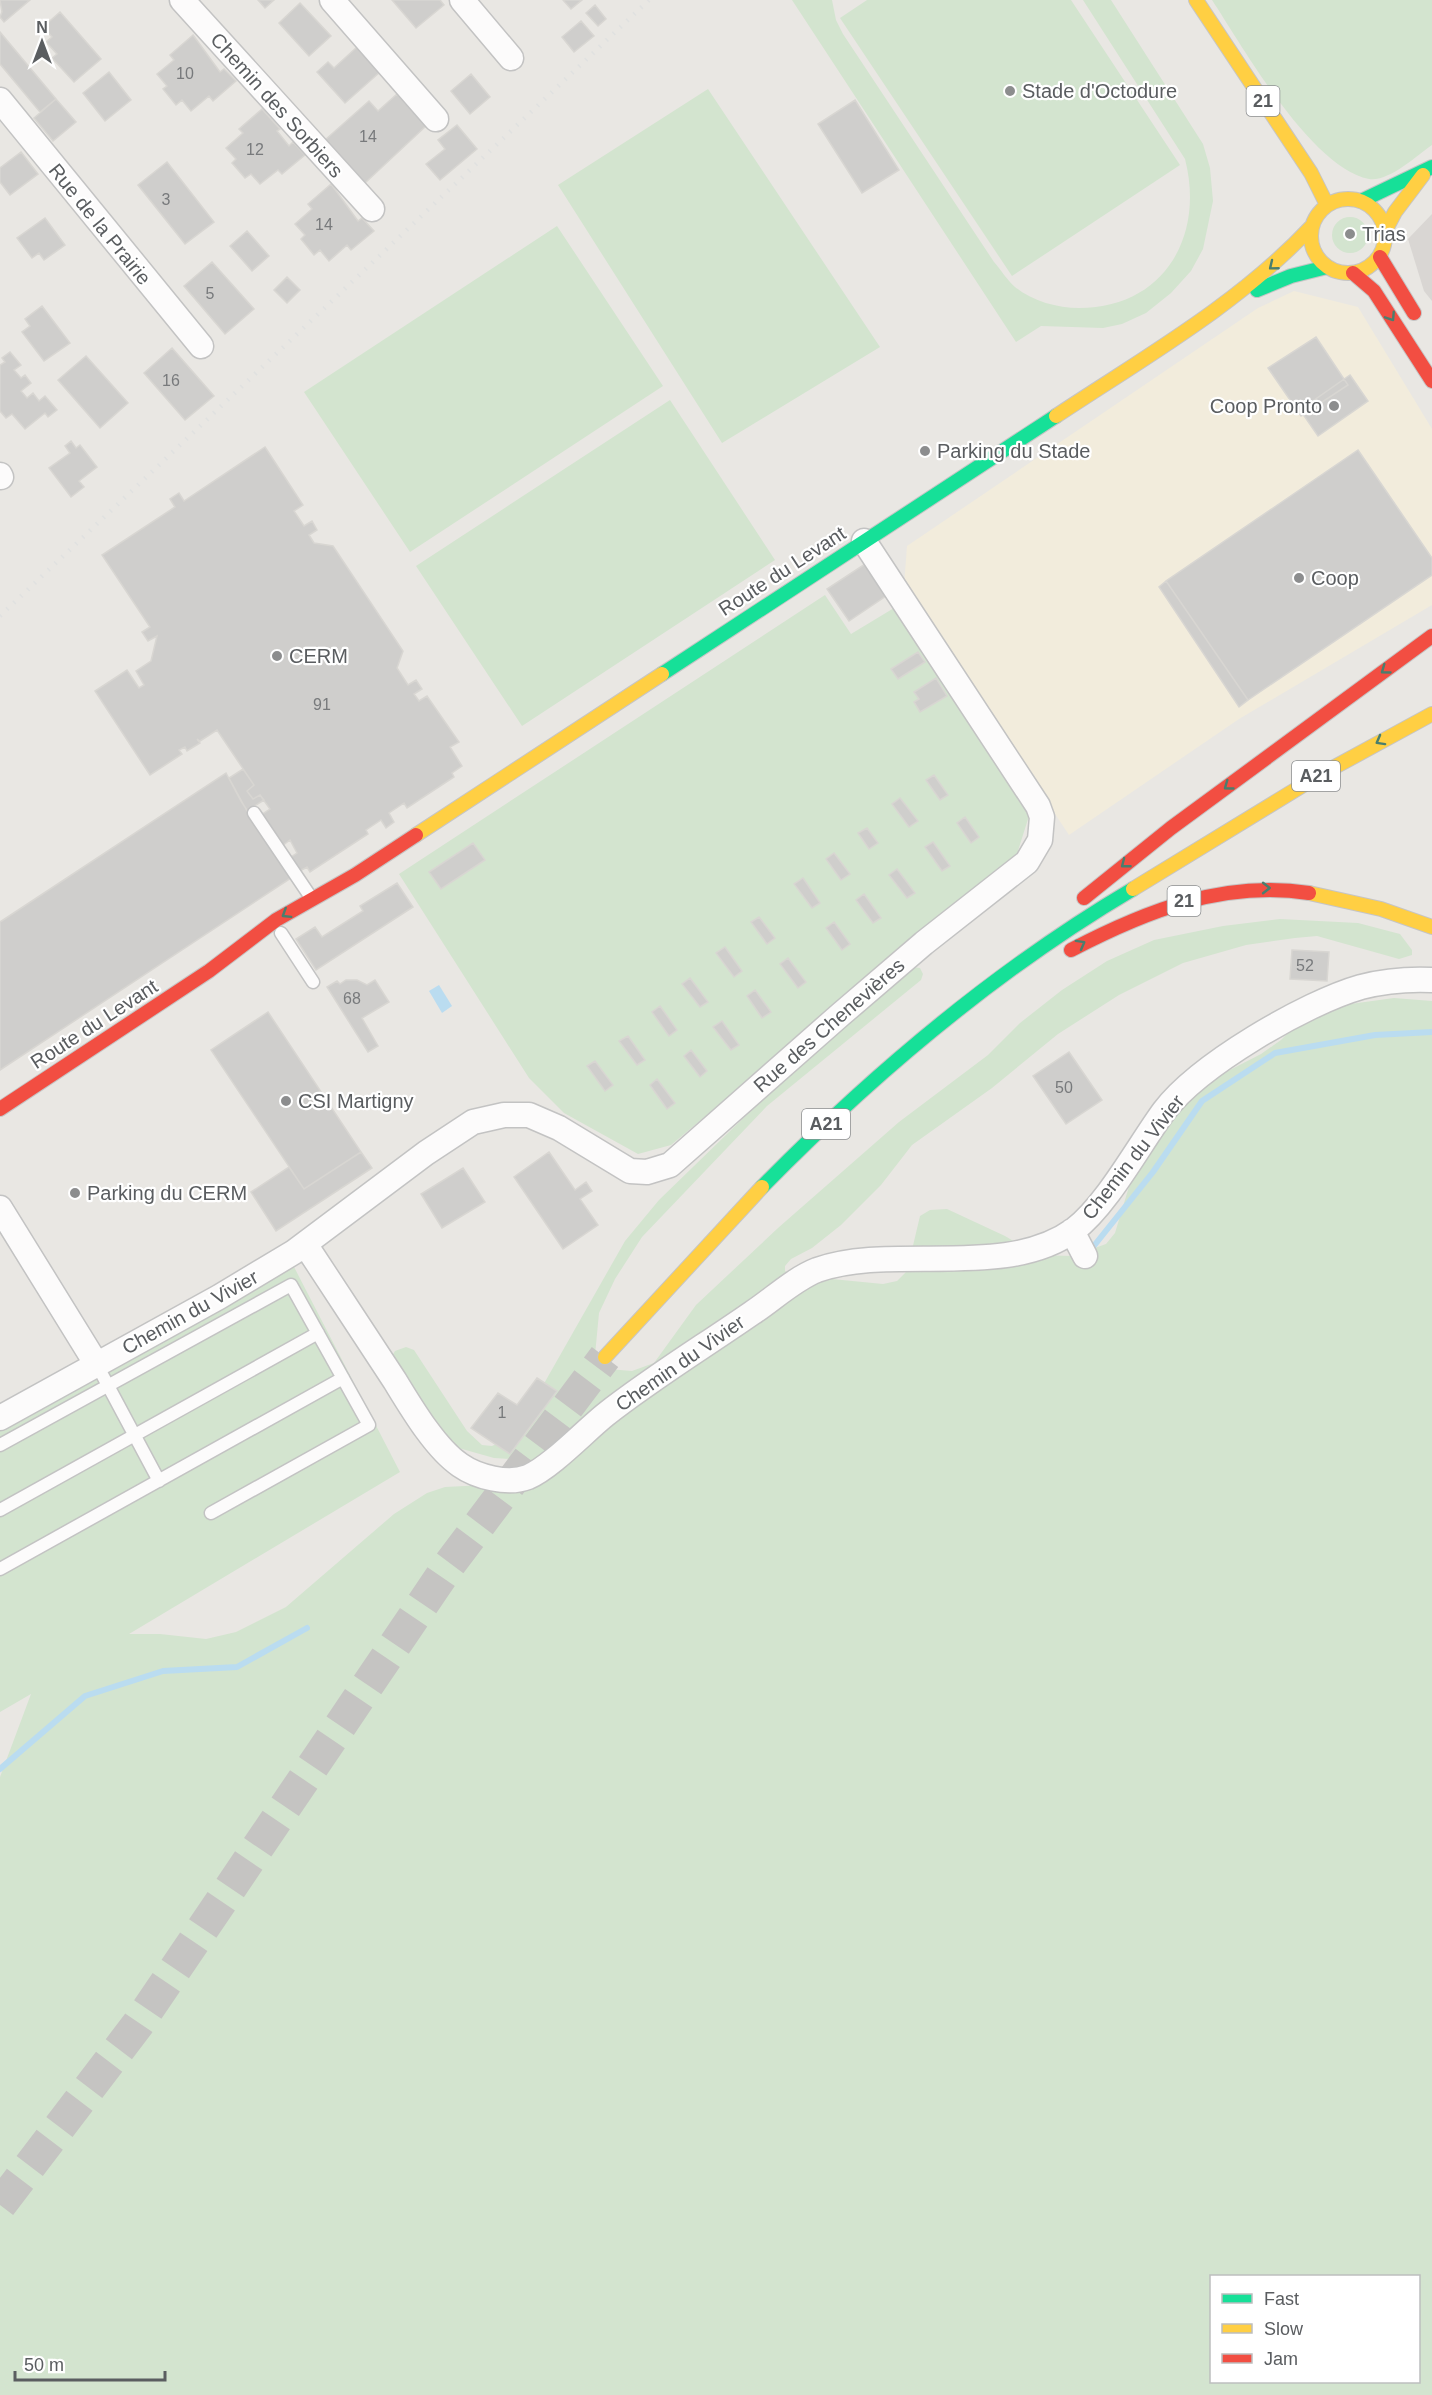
<svg xmlns="http://www.w3.org/2000/svg" width="1432" height="2395" viewBox="0 0 1432 2395" font-family="Helvetica,sans-serif">
<style>
.commercial{fill:#f2ecdc}
.industrial{fill:#d9d6d3}
.green{fill:#d3e4cf;fill-rule:evenodd}
.water{fill:#badcf0}
.lines{fill:none;stroke-linecap:round;stroke-linejoin:round}
.stream{stroke:#badcf0;stroke-width:6}
.building{fill:#cfcecc;stroke:#d8d6d2;stroke-width:1.5}
.highway-tunnel{stroke:#c5c4c2;stroke-width:33;stroke-dasharray:33 16;stroke-linecap:butt}
.lane-casing{stroke:#c3c3c3;stroke-width:15}
.street-casing{stroke:#c3c3c3;stroke-width:27}
.fast-casing{stroke:#c6c5c5;stroke-width:16}
.slow-casing{stroke:#c6c5c5;stroke-width:16}
.jam-casing{stroke:#c6c5c5;stroke-width:16}
.lane{stroke:#fcfbfb;stroke-width:12}
.street{stroke:#fcfbfb;stroke-width:24}
.fast{stroke:#16e098;stroke-width:14}
.slow{stroke:#ffcf43;stroke-width:14}
.jam{stroke:#f24e42;stroke-width:14}
.rail{stroke:#e0e1e0;stroke-width:4.5;stroke-dasharray:1.5 8;stroke-linecap:butt}
.oneway{stroke:#497e6e}
.poi-dot{fill:#8c8d8e;stroke:#fff;stroke-width:2}
.labels{text-anchor:middle;stroke-width:4.5;stroke-linejoin:round;paint-order:stroke}
.number-label{font-size:16px;fill:#787a7c}
.shield{fill:#fff;stroke:#8c8e90;stroke-width:1.5}
.shield-label{font-size:18px;font-weight:bold;fill:#5a5d60}
.poi-label{font-size:20px;fill:#5a5d60;stroke:#fff;text-anchor:start}
.street-label{font-size:20px;fill:#5a5d60;stroke:#fff}
</style>
<rect width="100%" height="100%" fill="#e9e7e3"/>
<path class="commercial" d="M1294,291L1358,307L1432,429V605L1239,719L1069,835L904,586L907,546L1258,308Z"/>
<path class="industrial" d="M1432,214V301L1424,291L1408,239Z"/>
<path class="green" d="M792,0H832L836,20L843,34L994,262C1001,270 1007,280 1015,287C1032,301 1057,308 1079,308C1164,308 1205,236 1185,159L1083,0H1111L1203,144L1210,168L1213,201L1203,249L1191,271L1171,293L1146,313L1122,324L1103,328L1041,326L1016,342Z
M867,0H1071L1180,165L1012,276L840,18Z
M1212,0H1432V145C1416,156 1389,182 1369,179C1311,168 1243,47 1212,0Z
M708,89L880,347L722,443L558,185Z
M1332 235a18 18 0 1 1 36 0a18 18 0 1 1-36 0Z
M557,226L663,386L410,552L304,392Z
M670,400L775,560L522,726L416,566Z
M825,595L851,634L894,608L1029,816L1016,857L671,1145L638,1154L564,1113L529,1078L399,874Z
M1280,919L1358,923L1400,934L1412,950V955L1399,959L1317,936L1295,938L1246,945L1183,963L1119,995L1058,1034L992,1088L912,1145L881,1185L841,1225L812,1248L791,1259L785,1266V1271L791,1275L883,1284L897,1281L907,1271L920,1216L930,1210L947,1209L1005,1236L1037,1255L1072,1256L1106,1244L1115,1233L1131,1180L1146,1146L1194,1093L1226,1072L1261,1054L1281,1040L1298,1023L1336,1006L1394,998L1432,1001V2395H0V1777L31,1694L0,1712V1430L293,1265L400,1472L129,1634H160L206,1639L236,1632L286,1607L394,1514L427,1493L445,1487L485,1485L539,1461L494,1458L455,1447L440,1438L391,1358L395,1351L406,1347L414,1350L467,1431L482,1445L492,1446L508,1438L525,1417L625,1241L659,1200L802,1061L912,967L920,968L923,974L921,980L767,1106L642,1237L615,1279L599,1313L595,1355L608,1369L632,1371L654,1363L696,1305L778,1228L899,1122L988,1055L1020,1023L1062,990L1107,961L1154,940L1223,926ZM1212,2276H1418V2382H1212Z"/>
<path class="water" d="M439,985L452,1006L442,1013L429,991Z"/>
<g class="lines">
<path class="stream" d="M1089,1252L1153,1172L1202,1101L1275,1053L1375,1035L1432,1032
M0,1769L85,1696L163,1671L237,1667L307,1628"/>
</g>
<path class="building" d="M0,0H30L4,22L0,17L2,12Z
M258,0H274L265,8Z
M392,0H440L444,5L416,28Z
M563,0H582L571,9Z
M300,3L331,36L309,56L279,23Z
M595,5L606,19L598,26L586,13Z
M60,12L101,59L74,82L52,58L57,54L46,42L52,37L43,27Z
M581,21L594,36L574,52L562,37Z
M0,32L56,99L40,112L0,64Z
M193,35L220,72L224,69L236,81L213,101L209,96L191,111L182,100L176,105L163,89L167,86L157,74L174,60L170,55Z
M357,47L380,72L345,103L317,72L328,62L334,68Z
M109,72L131,100L105,121L83,93Z
M471,74L490,97L470,114L451,91Z
M397,94L426,126L365,183L325,140L369,101L378,111Z
M56,99L76,122L53,141L34,118Z
M855,100L899,170L862,193L818,124Z
M262,109L280,129L277,131L289,146L293,142L305,155L282,174L278,170L260,184L251,174L245,178L232,163L236,159L226,148L243,133L239,129Z
M457,125L477,149L440,180L426,164L445,149L438,140Z
M21,152L38,174L10,195L0,182V168Z
M167,162L214,222L185,244L138,185Z
M331,184L358,221L362,218L374,231L351,250L347,245L329,261L320,250L314,255L301,239L305,235L295,224L312,209L308,204Z
M45,218L65,245L44,260L39,253L32,258L17,238Z
M247,231L269,256L252,271L230,246Z
M212,262L254,309L225,334L184,286Z
M287,277L300,290L287,303L274,290Z
M42,306L70,343L44,361L22,332L30,326L25,319Z
M1316,337L1348,385L1301,416L1268,368Z
M172,348L214,396L185,420L144,373Z
M10,352L21,365L14,370L21,378L25,375L31,383L21,391L27,398L33,393L39,401L45,396L57,410L48,417L45,413L25,429L12,414L6,418L0,411V365L5,362L2,358Z
M86,356L128,403L100,428L58,380Z
M1350,375L1368,401L1318,436L1300,410Z
M71,441L76,448L80,445L97,467L79,481L84,487L71,497L49,468L70,453L65,446Z
M265,447L303,505L294,511L304,526L312,521L317,530L309,535L314,543L333,546L403,651L397,668L408,685L416,680L422,689L414,694L419,701L427,696L459,742L450,747L462,766L452,773L454,777L407,808L404,803L389,813L394,822L386,828L381,820L366,830L368,834L310,872L307,867L300,871L291,857L297,853L290,840L282,846L261,815L270,809L260,795L253,799L247,791L254,785L217,730L200,741L197,739L200,743L187,751L185,747L179,750L182,754L150,775L95,691L127,670L139,688L144,685L136,671L151,661L157,636L148,641L142,632L150,627L102,555L175,507L170,499L179,493L184,501Z
M1358,450L1432,558V575L1248,700L1166,581Z
M865,564L886,596L849,621L827,589Z
M1166,581L1248,700L1239,707L1159,587Z
M918,652L925,662L898,679L891,669Z
M936,678L947,696L920,712L914,702L919,699L914,692Z
M243,769L254,785L247,791L253,799L260,795L264,800L247,811L229,778Z
M226,773L241,801L291,878L0,1070V922Z
M934,775L948,795L940,800L926,780Z
M900,798L918,821L909,827L892,804Z
M965,817L979,837L971,843L957,823Z
M867,828L878,843L869,849L858,833Z
M933,842L950,866L942,871L925,847Z
M473,843L485,860L441,889L429,872Z
M834,853L850,874L841,880L826,859Z
M897,869L915,893L907,898L889,875Z
M803,878L820,903L812,908L794,884Z
M397,883L413,907L316,970L296,939L315,927L322,937L363,911L360,906Z
M864,894L881,918L873,923L856,900Z
M759,917L775,938L767,944L751,922Z
M834,922L850,944L842,950L826,928Z
M725,947L742,971L734,977L716,953Z
M1292,950L1329,952L1327,981L1290,979Z
M788,958L806,982L798,988L780,964Z
M690,978L708,1002L700,1007L682,984Z
M346,980H357L367,985L375,980L389,1002L362,1018L378,1046L368,1052L327,987L337,981L340,984Z
M755,990L771,1012L762,1018L747,996Z
M660,1006L677,1030L669,1036L652,1012Z
M268,1012L361,1152L304,1189L211,1050Z
M722,1021L739,1045L731,1050L713,1027Z
M628,1036L645,1060L637,1065L619,1041Z
M691,1050L707,1071L700,1077L684,1056Z
M1069,1052L1102,1100L1066,1124L1033,1076Z
M595,1061L613,1085L605,1091L587,1066Z
M657,1079L675,1103L667,1109L650,1085Z
M361,1152L372,1168L276,1231L251,1192L289,1167L304,1189Z
M549,1152L575,1190L586,1182L592,1191L580,1199L598,1225L563,1249L514,1177Z
M463,1168L485,1202L442,1228L421,1194Z
M537,1378L557,1391L510,1454L471,1428L498,1393L517,1405Z"/>
<g class="lines">
<path class="highway-tunnel" d="M0,2205L138,2024L449,1565L605,1357"/>
<g class="lane-casing">
<path id="lane" d="M254,813L312,899
M281,933L313,982
M97,1365L159,1481
M0,1445L291,1285L369,1425L211,1513
M0,1510L318,1333
M0,1569L343,1378"/>
</g>
<g class="street-casing">
<path id="street" d="M182,0L372,209
M332,0L436,119
M462,0L511,58
M0,100L201,346
M0,475L1,477
M0,1208L97,1365
M1072,1231L1085,1256
M305,1244C335,1290 365,1335 395,1381C411,1407 435,1448 460,1465C477,1477 508,1485 528,1477C551,1467 584,1432 605,1415C652,1378 703,1347 752,1313C772,1300 794,1279 817,1270C893,1243 1005,1280 1074,1230C1107,1205 1139,1145 1164,1111C1199,1065 1305,1003 1361,987C1384,981 1409,979 1432,980
M0,1418L219,1297L294,1252L426,1153L473,1122L504,1115H529L559,1128L630,1171L647,1172L670,1165L840,1015L924,943L1027,862L1040,840L1042,817L1038,806L864,541"/>
</g>
<g class="fast-casing">
<path id="fast" d="M1361,201L1432,167
M1257,290L1291,276L1327,267
M662,674L1056,416
M762,1187C873,1074 996,970 1133,889"/>
</g>
<g class="slow-casing">
<path id="slow" d="M1196,0L1311,173L1327,205
M1311 236a37 37 0 1 1 74 0a37 37 0 1 1-74 0Z
M1385,231L1395,212L1423,175
M1056,416C1145,357 1239,304 1312,226
M416,835L662,674
M1133,889L1318,776L1432,714
M1309,893L1381,909L1432,927
M605,1357L762,1187"/>
</g>
<g class="jam-casing">
<path id="jam" d="M1380,257L1414,313
M1353,273L1374,291L1432,381
M1084,898L1171,828L1432,636
M1071,950C1146,911 1223,880 1309,893
M0,1109L209,971L276,920L355,875L416,835"/>
</g>
<use href="#lane" class="lane"/>
<use href="#street" class="street"/>
<use href="#fast" class="fast"/>
<use href="#slow" class="slow"/>
<use href="#jam" class="jam"/>
<path class="rail" d="M0,616L649,0"/>
</g>
<defs><path id="oneway-chevron" d="M-2-3.5L2.5 0L-2 3.5" fill="none" stroke-width="1.6" stroke-linecap="round" stroke-linejoin="round" transform="scale(1.5)"/></defs>
<g class="oneway">
<use href="#oneway-chevron" transform="translate(1273 266) rotate(141)"/>
<use href="#oneway-chevron" transform="translate(1391 317) rotate(57)"/>
<use href="#oneway-chevron" transform="translate(1385 670) rotate(144)"/>
<use href="#oneway-chevron" transform="translate(1380 741) rotate(151)"/>
<use href="#oneway-chevron" transform="translate(1228 786) rotate(144)"/>
<use href="#oneway-chevron" transform="translate(1125 864) rotate(142)"/>
<use href="#oneway-chevron" transform="translate(1266 888)"/>
<use href="#oneway-chevron" transform="translate(286 914) rotate(148)"/>
<use href="#oneway-chevron" transform="translate(1081 944) rotate(-29)"/>
</g>
<g class="poi-dot">
<circle cx="1010" cy="91" r="6"/>
<circle cx="1350" cy="234" r="6"/>
<circle cx="1334" cy="406" r="6"/>
<circle cx="925" cy="451" r="6"/>
<circle cx="1299" cy="578" r="6"/>
<circle cx="277" cy="656" r="6"/>
<circle cx="286" cy="1101" r="6"/>
<circle cx="75" cy="1193" r="6"/>
</g>
<g class="labels">
<g class="number-label">
<text x="185" y="79">10</text>
<text x="368" y="142">14</text>
<text x="255" y="155">12</text>
<text x="166" y="205">3</text>
<text x="324" y="230">14</text>
<text x="210" y="299">5</text>
<text x="171" y="386">16</text>
<text x="322" y="710">91</text>
<text x="1305" y="971">52</text>
<text x="352" y="1004">68</text>
<text x="1064" y="1093">50</text>
<text x="502" y="1418">1</text>
</g>
<g class="shield">
<rect x="1246.5" y="86" width="33" height="30" rx="4.5"/>
<rect x="1292" y="761" width="48" height="30" rx="4.5"/>
<rect x="1167.5" y="886" width="33" height="30" rx="4.5"/>
<rect x="802" y="1109" width="48" height="30" rx="4.5"/>
</g>
<g class="shield-label">
<text x="1263" y="107">21</text>
<text x="1316" y="782">A21</text>
<text x="1184" y="907">21</text>
<text x="826" y="1130">A21</text>
</g>
<g class="poi-label">
<text x="1022" y="98">Stade d'Octodure</text>
<text x="1362" y="241">Trias</text>
<text x="1322" y="413" text-anchor="end">Coop Pronto</text>
<text x="937" y="458">Parking du Stade</text>
<text x="1311" y="585">Coop</text>
<text x="289" y="663">CERM</text>
<text x="298" y="1108">CSI Martigny</text>
<text x="87" y="1200">Parking du CERM</text>
</g>
<g class="street-label">
<text transform="translate(277 105) rotate(48)" y="7">Chemin des Sorbiers</text>
<text transform="translate(100 224) rotate(51)" y="7">Rue de la Prairie</text>
<text transform="translate(782 571) rotate(-33)" y="7">Route du Levant</text>
<text transform="translate(94 1024) rotate(-33)" y="7">Route du Levant</text>
<text transform="translate(829 1025) rotate(-41)" y="7">Rue des Chenevières</text>
<text transform="translate(1133 1157) rotate(-52)" y="7">Chemin du Vivier</text>
<text transform="translate(190 1312) rotate(-29)" y="7">Chemin du Vivier</text>
<text transform="translate(680 1363) rotate(-35)" y="7">Chemin du Vivier</text>
</g>
</g>
<rect x="1210" y="2275" width="210" height="108" fill="#ffffff" stroke="#bdbebf" stroke-width="1.5"/>
<rect x="1222" y="2294" width="30" height="9" fill="#16e098" stroke="#bdbebf" stroke-width="1.5"/>
<text x="1264" y="2305" font-size="18" fill="#5a5d60">Fast</text>
<rect x="1222" y="2324" width="30" height="9" fill="#ffcf43" stroke="#bdbebf" stroke-width="1.5"/>
<text x="1264" y="2335" font-size="18" fill="#5a5d60">Slow</text>
<rect x="1222" y="2354" width="30" height="9" fill="#f24e42" stroke="#bdbebf" stroke-width="1.5"/>
<text x="1264" y="2365" font-size="18" fill="#5a5d60">Jam</text>
<g transform="translate(42 42)" stroke="#ffffff" stroke-width="4.5" paint-order="stroke">
<path d="M0-4.5L10 22L0 15L-10 22Z" fill="#5a5d60"/>
<text y="-9" font-size="16" font-weight="bold" text-anchor="middle" fill="#5a5d60">N</text>
</g>
<path d="M15 2371v9h150v-9" fill="none" stroke="#5a5d60" stroke-width="3"/>
<text x="24" y="2371" font-size="18" fill="#5a5d60" stroke="#ffffff" stroke-width="4.5" paint-order="stroke">50 m</text>
</svg>
